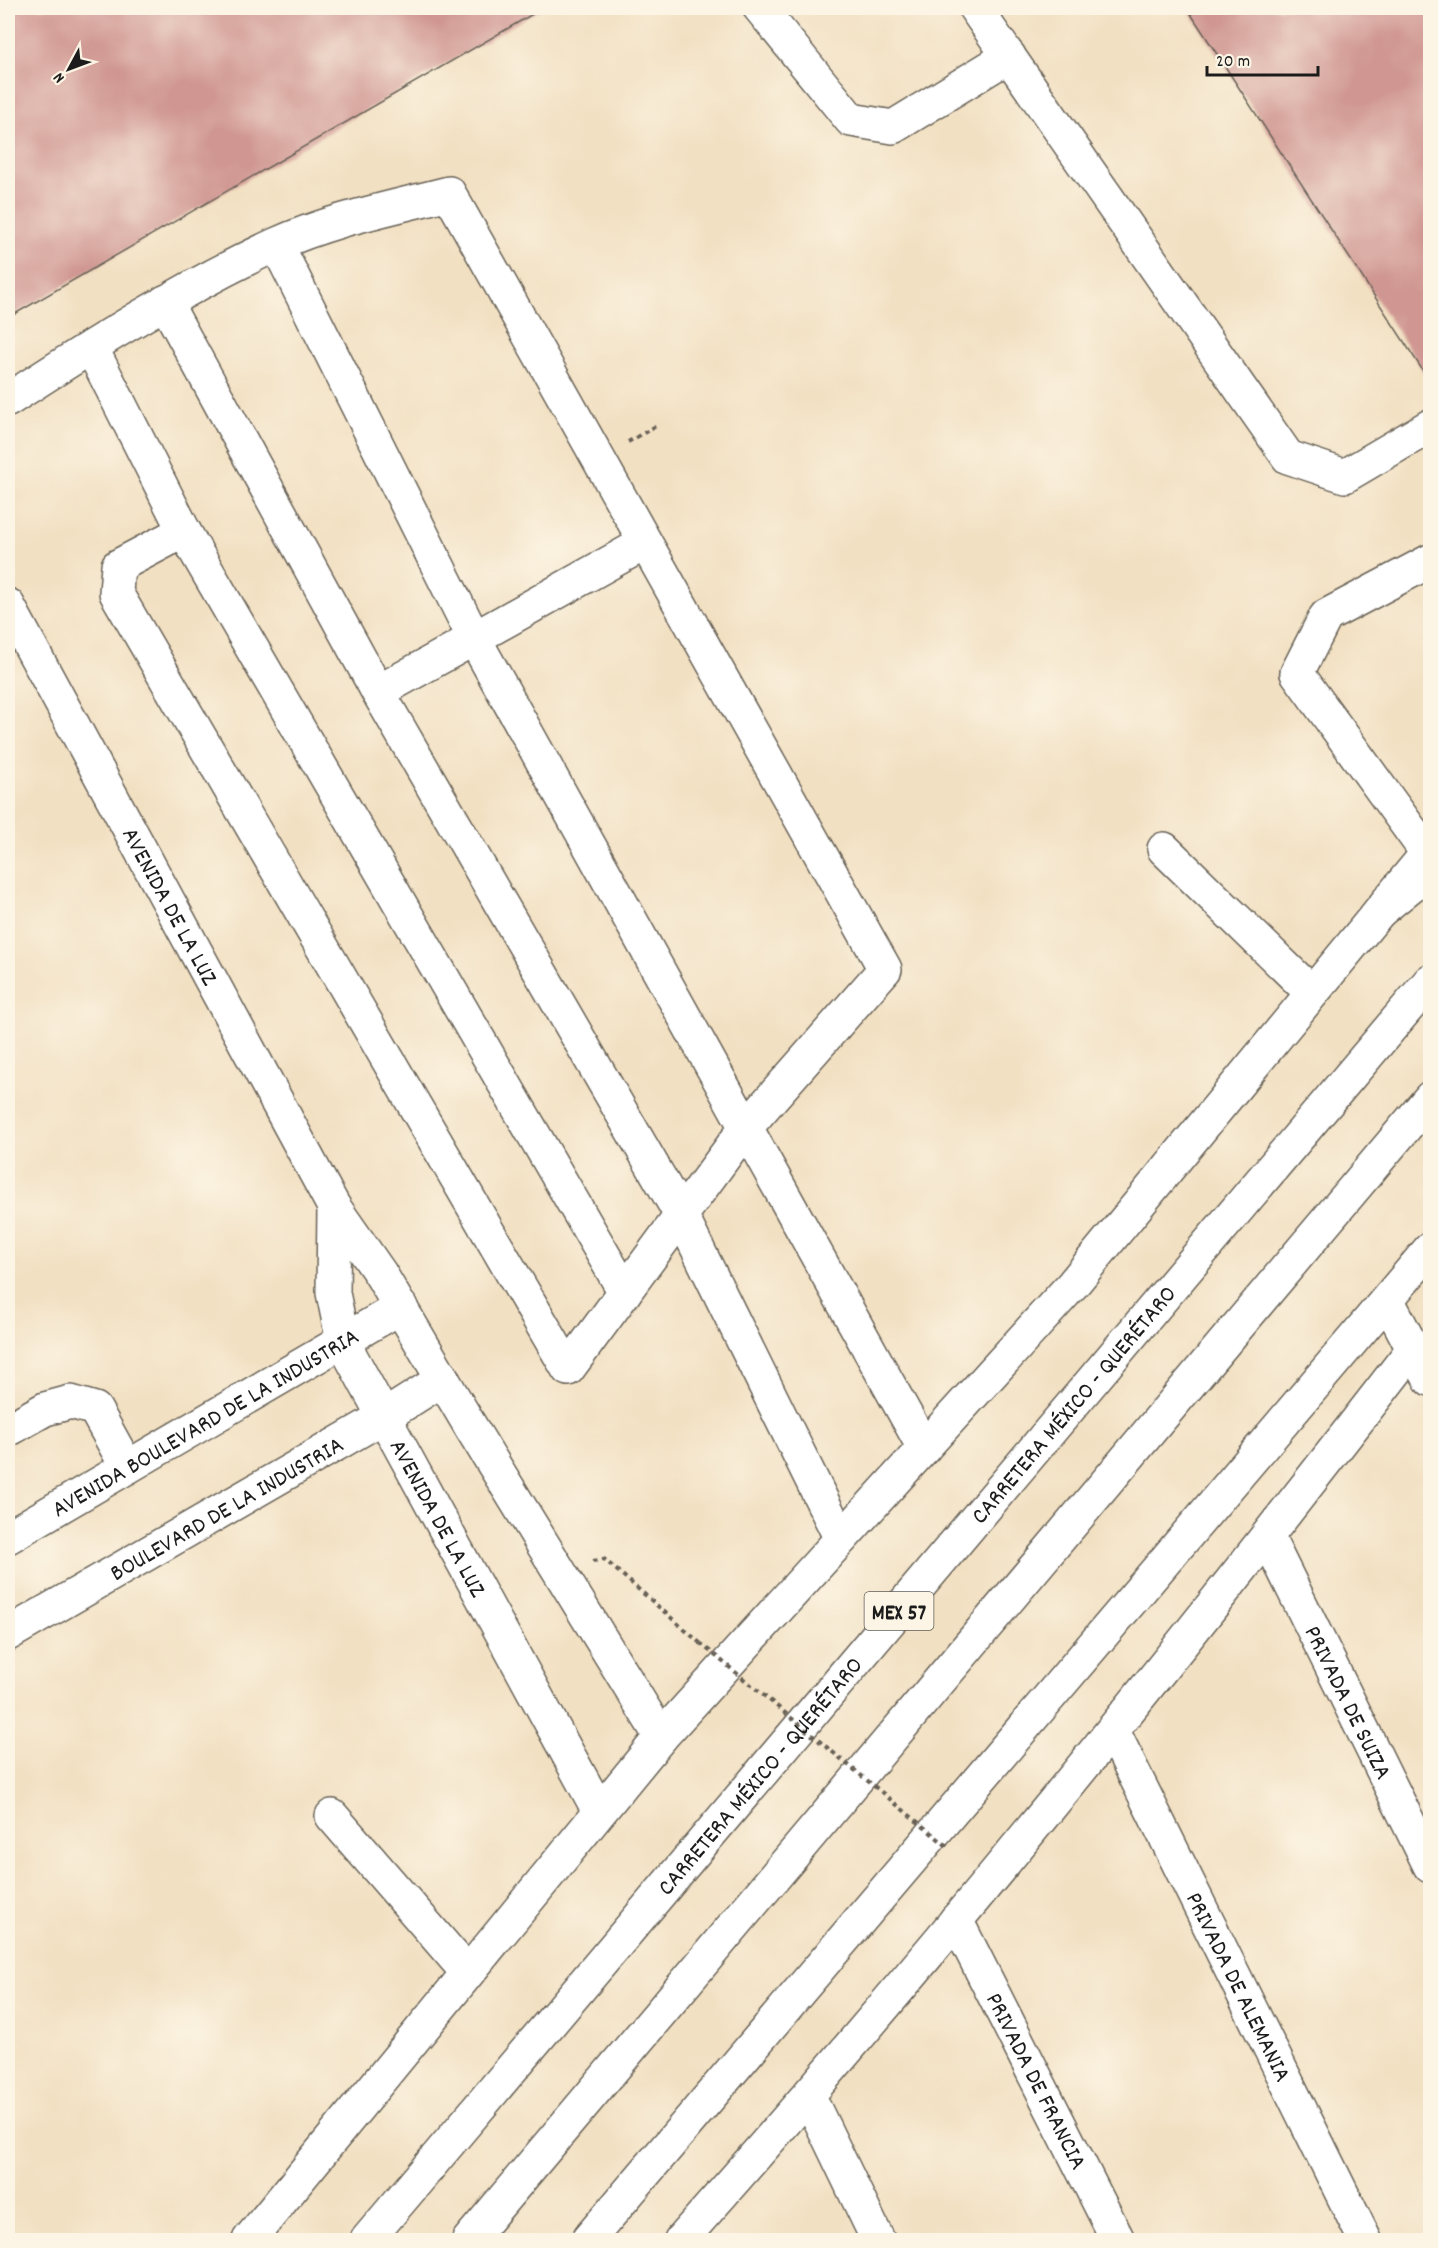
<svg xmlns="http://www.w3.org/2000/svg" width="1438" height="2248" viewBox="0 0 1438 2248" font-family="Dekko,sans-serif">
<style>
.building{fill:#d09792}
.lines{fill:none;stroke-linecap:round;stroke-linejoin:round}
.minor-casing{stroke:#676156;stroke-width:36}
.major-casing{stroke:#676156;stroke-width:36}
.highway-casing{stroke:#676156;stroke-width:36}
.path{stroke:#676156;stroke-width:4;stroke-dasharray:4.5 4.5;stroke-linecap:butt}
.minor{stroke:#fff;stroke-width:33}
.major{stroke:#fff;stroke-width:33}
.highway{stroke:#fff;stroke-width:33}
.path-bridge{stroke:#676156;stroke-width:4;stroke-dasharray:4.5 4.5;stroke-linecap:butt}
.labels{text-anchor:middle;stroke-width:4.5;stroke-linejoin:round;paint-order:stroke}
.shield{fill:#fcf5e5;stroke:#5f5d58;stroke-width:1.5}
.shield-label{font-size:22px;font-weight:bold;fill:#1c1c1c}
.street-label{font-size:24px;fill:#1c1c1c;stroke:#fcf5e5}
</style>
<rect width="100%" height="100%" fill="#fcf5e5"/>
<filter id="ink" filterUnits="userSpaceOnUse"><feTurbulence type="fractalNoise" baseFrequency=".0167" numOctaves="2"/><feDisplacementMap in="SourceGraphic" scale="12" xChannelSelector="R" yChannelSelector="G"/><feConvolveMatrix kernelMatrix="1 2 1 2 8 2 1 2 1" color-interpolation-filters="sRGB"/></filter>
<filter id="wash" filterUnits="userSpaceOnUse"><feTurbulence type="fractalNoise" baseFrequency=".008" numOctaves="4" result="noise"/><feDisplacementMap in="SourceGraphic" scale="24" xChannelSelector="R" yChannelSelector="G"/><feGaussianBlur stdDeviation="1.35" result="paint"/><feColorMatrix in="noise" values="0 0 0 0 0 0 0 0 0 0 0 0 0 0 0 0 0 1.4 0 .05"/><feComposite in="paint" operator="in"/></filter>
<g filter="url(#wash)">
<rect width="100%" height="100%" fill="#f2e0c2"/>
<g id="blocks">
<path class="building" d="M8,8H543L8,318Z
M1187,8H1430V375L1427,377Z"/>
</g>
</g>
<g filter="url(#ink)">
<use href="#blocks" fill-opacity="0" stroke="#676156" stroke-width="1.5"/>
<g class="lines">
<g class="minor-casing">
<g id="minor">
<path d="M760,8L851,120L893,127L1009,56"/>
<path d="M975,8L1288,457L1345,476L1430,426"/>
<path d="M277,245L475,640L924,1448"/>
<path d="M165,302L378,692L681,1215L841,1539"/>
<path d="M91,347L184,531L625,1292"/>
<path d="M8,400C94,344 181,289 275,245C329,220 391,208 449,193L885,969L747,1126L568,1369L116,593L118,566L184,531"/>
<path id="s1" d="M8,605L334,1207L380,1273L472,1429L661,1737"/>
<path d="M378,692L645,543"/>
<path d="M1164,849L1312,993"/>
<path d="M1428,854L1297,673L1326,616L1430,561"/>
<path id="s2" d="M334,1207L333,1293L343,1342L599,1811"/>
<path d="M1413,1349L1430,1379"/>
<path d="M8,1430L45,1409L71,1402L95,1409L127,1467"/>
<path id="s3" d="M8,1537L401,1307"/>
<path id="s4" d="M1268,1538L1430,1866"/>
<path id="s5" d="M8,1634L385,1416L443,1379"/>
<path id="s6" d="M1113,1731L1365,2240"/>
<path d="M332,1816L467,1972"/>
<path id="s7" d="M956,1920L1118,2240"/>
<path d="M809,2097L878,2240"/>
<path d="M681,2240C937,1953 1178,1653 1413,1349L1388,1301"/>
</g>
</g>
<g class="major-casing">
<path id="major" d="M249,2240L661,1737L1073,1284L1430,850
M588,2240L1430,1249"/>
</g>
<g class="highway-casing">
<g id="highway">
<path d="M1380,911L1430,870"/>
<path id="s8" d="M367,2240L1430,981"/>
<path d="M469,2240L1430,1098"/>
</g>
</g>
<path class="path" d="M628,442L656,426
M593,1561L604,1559L700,1643"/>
<use href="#minor" class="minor"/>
<use href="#major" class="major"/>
<use href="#highway" class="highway"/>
<path class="path-bridge" d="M700,1643L947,1846"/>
</g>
</g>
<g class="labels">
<rect class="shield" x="864.5" y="1592" width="69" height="38" rx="4.5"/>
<g class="shield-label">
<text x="899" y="1619">MEX 57</text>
</g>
<g class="street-label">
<text dy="8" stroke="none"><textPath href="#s1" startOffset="342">AVENIDA DE LA LUZ</textPath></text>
<text dy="8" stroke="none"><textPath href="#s8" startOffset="1094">CARRETERA MÉXICO - QUERÉTARO</textPath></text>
<text dy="8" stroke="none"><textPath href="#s3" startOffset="228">AVENIDA BOULEVARD DE LA INDUSTRIA</textPath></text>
<text dy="8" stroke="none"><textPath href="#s5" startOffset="252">BOULEVARD DE LA INDUSTRIA</textPath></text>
<text dy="8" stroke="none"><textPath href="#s2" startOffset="336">AVENIDA DE LA LUZ</textPath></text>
<text dy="8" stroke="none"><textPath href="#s4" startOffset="183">PRIVADA DE SUIZA</textPath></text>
<text dy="8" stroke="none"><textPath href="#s8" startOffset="608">CARRETERA MÉXICO - QUERÉTARO</textPath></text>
<text dy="8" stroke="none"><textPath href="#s6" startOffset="285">PRIVADA DE ALEMANIA</textPath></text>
<text dy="8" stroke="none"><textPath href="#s7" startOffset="180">PRIVADA DE FRANCIA</textPath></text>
</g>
</g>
<rect width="1438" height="2248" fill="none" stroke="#fcf5e5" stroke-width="30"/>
<g transform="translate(69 69) rotate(229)" stroke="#fcf5e5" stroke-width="4.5" paint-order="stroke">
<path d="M0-4.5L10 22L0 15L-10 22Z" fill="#1c1c1c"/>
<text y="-9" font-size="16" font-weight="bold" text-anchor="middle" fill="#1c1c1c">N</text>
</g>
<path d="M1207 66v9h111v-9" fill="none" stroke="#1c1c1c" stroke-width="3"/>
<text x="1216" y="66" font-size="18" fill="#1c1c1c" stroke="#fcf5e5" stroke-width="4.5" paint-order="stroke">20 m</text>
</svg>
